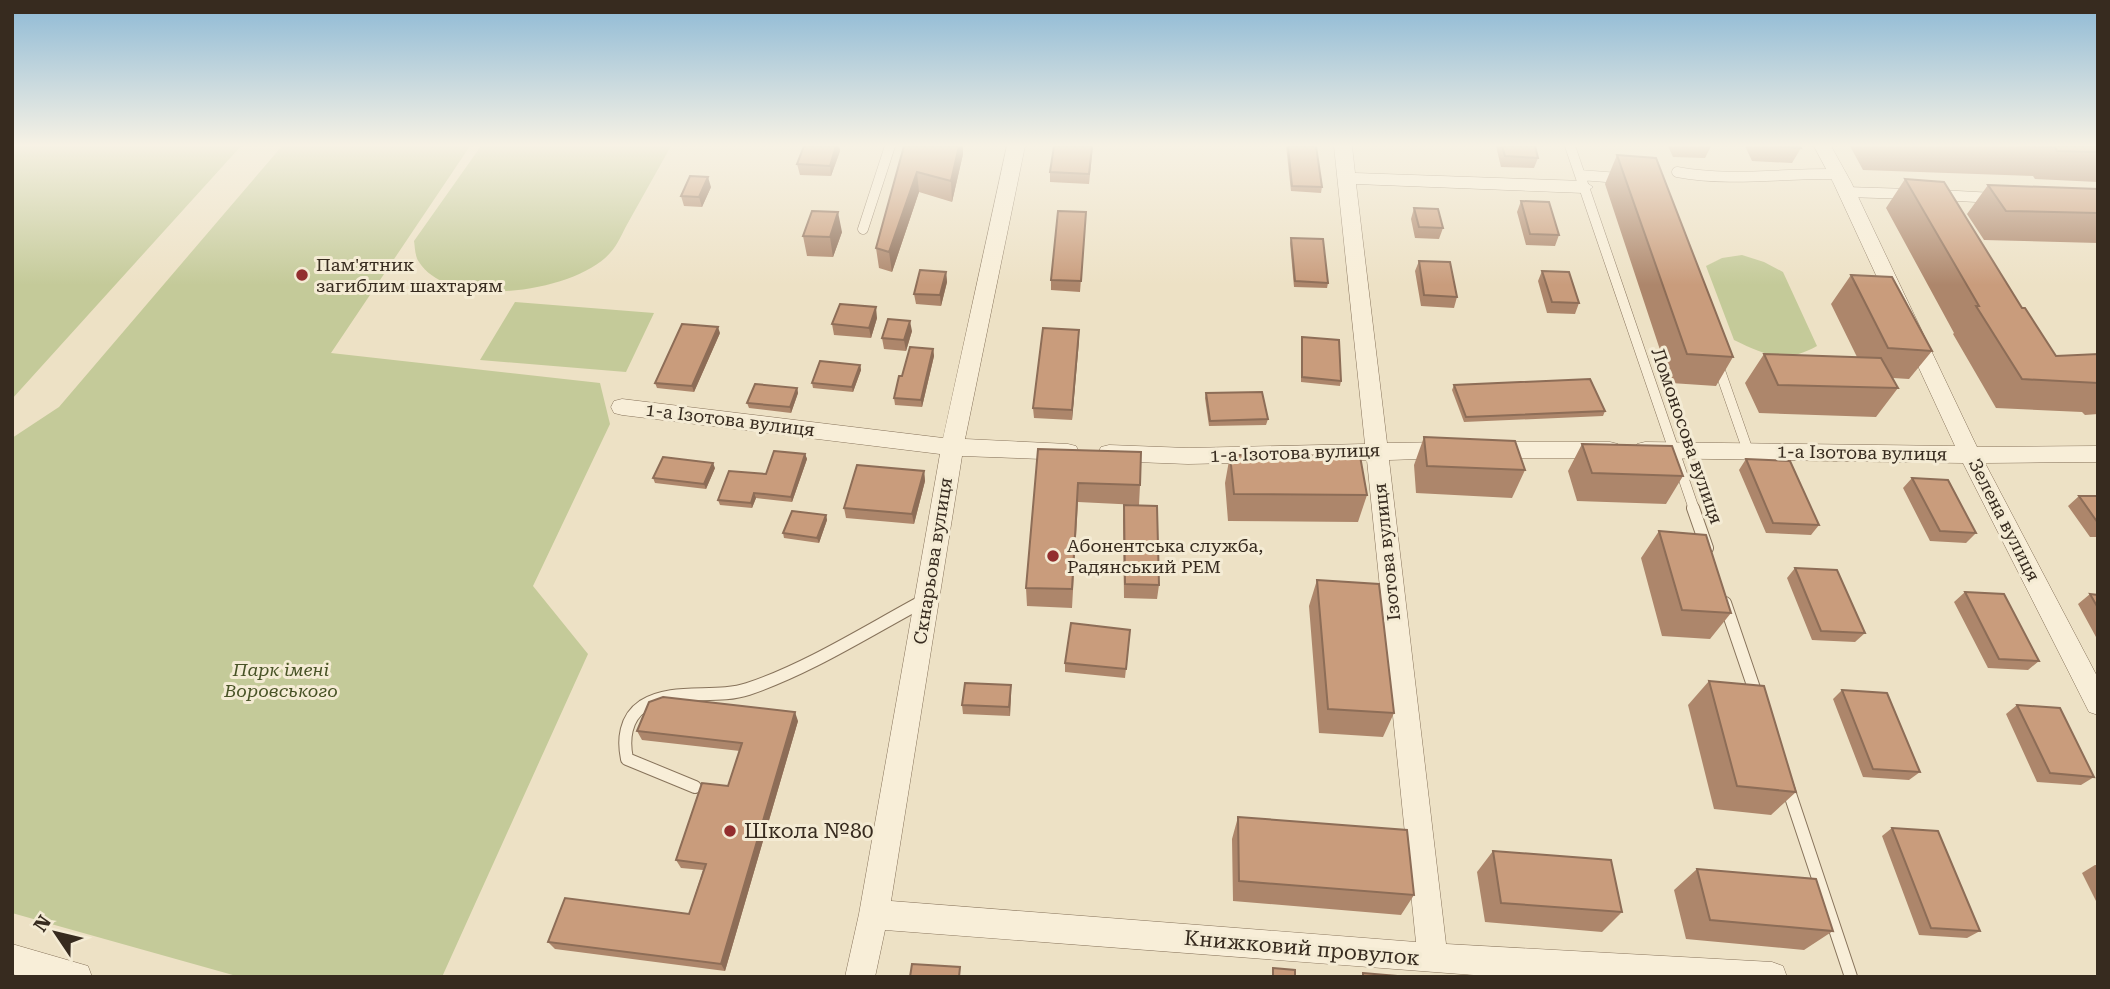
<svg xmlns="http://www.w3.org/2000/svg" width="2110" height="989" viewBox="0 0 2110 989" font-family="'Roboto Serif',serif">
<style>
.green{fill:#c4ca99}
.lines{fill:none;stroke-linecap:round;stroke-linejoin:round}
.service-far1-casing{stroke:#87735b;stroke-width:11}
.service-casing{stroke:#87735b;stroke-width:14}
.minor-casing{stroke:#87735b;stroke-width:1}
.service-far1{stroke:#f8eed8;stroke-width:10}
.service{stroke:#f8eed8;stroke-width:12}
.minor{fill:#f8eed8;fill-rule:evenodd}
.wall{fill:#ad866b}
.shaded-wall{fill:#8d6d57}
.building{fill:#c99c7c;stroke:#8d6d57;stroke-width:2}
.poi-dot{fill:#932e2e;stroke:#f4ebd4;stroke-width:2.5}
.labels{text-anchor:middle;stroke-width:6;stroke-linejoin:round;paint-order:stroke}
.poi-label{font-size:18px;fill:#372b1f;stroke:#f4ebd4;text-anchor:start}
.street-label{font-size:18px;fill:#372b1f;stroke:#f4ebd4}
.park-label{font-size:18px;font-style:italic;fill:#485326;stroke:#f4ebd4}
.near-poi-label{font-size:21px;fill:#372b1f;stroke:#f4ebd4;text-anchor:start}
.near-street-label{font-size:21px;fill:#372b1f;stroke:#f4ebd4}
</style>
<rect width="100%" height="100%" fill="#ede1c5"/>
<path class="green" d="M12,146H241L12,399Z
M282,146H470L331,353L600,383L610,424L533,586L588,654L442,977H240L12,913V438L59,407Z
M481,146H671C657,171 643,196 629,221C623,231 618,245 610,253C576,292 450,311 419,262C415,257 415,247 414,241Z
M1742,255L1764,262L1783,272L1817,346C1785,364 1765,355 1734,340L1706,266L1722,258Z
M515,302L654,313L626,372L480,360Z"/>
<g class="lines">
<g class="service-far1-casing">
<path id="service-far1" d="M1570,146L1694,509
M1677,172C1731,182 1783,173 1837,174
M1580,175L1619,178
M1846,192L1910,194
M1940,195L1994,198
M863,229L890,146
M1718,365L1748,451"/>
</g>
<g class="service-casing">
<path id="service" d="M1693,508L1707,548
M1725,603L1757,697
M1787,785L1851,977
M695,787L627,759C623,740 625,718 643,706C673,687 715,700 748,689C808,669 869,630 925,600"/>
</g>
<g class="minor-casing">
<path id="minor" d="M1007,146H1025L965,439L1068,444L1076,446L1079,452L1076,458L1068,460L962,456L891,901L1416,942L1367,460L1188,464L1109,461L1101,459L1098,453L1101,447L1109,445L1188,448L1365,444L1334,146H1352L1355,173L1584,181L1593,187L1584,193L1356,184L1387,443L1449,442L1457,444L1460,450L1457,456L1449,458L1389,460L1446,944L1772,962L1783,966L1787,977H1500L885,930L875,977H845L859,914L940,454L622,415L614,413L611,407L614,401L622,399L943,438Z
M1814,146H1831L1851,182L1977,447L2098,446V462L1985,463L2098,678V715L2089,712L1963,463L1645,458L1637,456L1634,450L1637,444L1645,442L1955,446L1833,182Z
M1487,442H1610L1618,444L1621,450L1618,456L1610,458H1487L1479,456L1476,450L1479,444Z
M12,944L88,966L92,977H22L12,974Z"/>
</g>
<use href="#service-far1" class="service-far1"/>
<use href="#service" class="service"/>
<use href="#minor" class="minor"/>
</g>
<path class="wall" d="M804,146H839L840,151L831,176L800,175L797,164Z
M904,146H963V154L952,202L919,192L892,272L879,268L876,248Z
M1093,146L1089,184L1050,182V172Z
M1286,146H1316L1322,187L1321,193L1291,191Z
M1496,146H1535L1538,158L1534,168L1501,167Z
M1668,146H1711L1705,158L1673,157Z
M1745,146H1800L1801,148L1792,163L1752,161Z
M1850,146H2098V182L2035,179L2033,176L1863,170Z
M1617,155L1733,357L1716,386L1671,383L1605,184Z
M1905,179L2022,308L2056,356L2098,354V414L2085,415L2082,412L1996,408L1953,334L1954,333L1886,208Z
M1988,185L2098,189V243L1984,240L1967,214Z
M711,187L702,207L684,206L681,196Z
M1521,201L1559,235L1555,246L1526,245L1517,212Z
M1414,208L1443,228L1439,239L1415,238L1411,219Z
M1086,212L1080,292L1051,290V280Z
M842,232L833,257L807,256L803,236Z
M1291,238L1328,283L1327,288L1294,287L1290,243Z
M1419,261L1457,297L1454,308L1421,306L1415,271Z
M1542,271L1579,303L1575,314L1547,313L1538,281Z
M946,272L947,282L941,306L916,304L914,294Z
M1851,275L1932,351L1909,379L1893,378L1898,388L1876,417L1759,413L1745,383L1764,354L1857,357L1831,304Z
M877,318L871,338L834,335L832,324Z
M1079,330L1072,420L1034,418L1033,408Z
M912,331L906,351L884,349L882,338Z
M720,333L694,392L657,388L655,383Z
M1302,337L1341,381L1340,386L1301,382V342Z
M933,349L934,356L922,407L895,405L894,398Z
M860,365L861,370L853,392L813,388L812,383Z
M1454,385L1605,411L1603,416L1464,422L1452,390Z
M797,388L798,393L791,413L749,408L747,403Z
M1206,393L1268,419L1266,425L1209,426L1205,398Z
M1424,437L1525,470L1512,498L1416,493L1414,465Z
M1582,444L1683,476L1666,504L1577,501L1568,471Z
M1038,449L1140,485L1139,505L1078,502L1072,608L1027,606L1026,588Z
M805,454L807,459L792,502L756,498L752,508L720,505L718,500Z
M1230,455L1367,495L1358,522L1228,521L1225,483Z
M1746,459L1819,525L1811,535L1766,533L1739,470Z
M715,468L706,489L655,483L653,478Z
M924,471L925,481L914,524L846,518L844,508Z
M1912,478L1976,533L1966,543L1930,541L1903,488Z
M2079,496H2098V537H2090L2068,506Z
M1124,505L1159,585L1157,599L1124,598L1123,520Z
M826,515L827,520L819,543L784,538L783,533Z
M1659,531L1731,613L1710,639L1662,636L1641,558Z
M1795,568L1865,633L1855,642L1812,640L1787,578Z
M1317,580L1394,713L1383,737L1319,733L1309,606Z
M1965,592L2039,661L2028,670L1988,668L1954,602Z
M2090,594L2098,595V638L2096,637L2078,604Z
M1130,630L1125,678L1065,672V663Z
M1709,681L1796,792L1771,815L1714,809L1688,705Z
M1011,685L1010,716L963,714L962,705Z
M1842,690L1920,772L1909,780L1863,777L1833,699Z
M2017,705L2094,777L2081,785L2037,782L2006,714Z
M798,721L725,971L555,949L548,942L689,914L703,870L681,868L676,860L728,786L740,751L642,740L637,731Z
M1238,817L1414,895L1401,915L1233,901L1232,839Z
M1892,828L1980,931L1967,938L1919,935L1882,836Z
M1493,851L1622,912L1602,932L1485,922L1477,872Z
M2095,865H2098V905L2082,873Z
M1697,869L1833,931L1804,950L1686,939L1674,890Z"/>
<path class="shaded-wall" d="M836,146H839L840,151L831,176L830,166Z
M959,146H963V154L952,202L951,181Z
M917,172L919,192L892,272L889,252Z
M708,177L711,187L702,207L699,197Z
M838,212L842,232L833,257L830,237Z
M946,272L947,282L941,306L940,295Z
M876,307L877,318L871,338L869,328Z
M910,321L912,331L906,351L904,340Z
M718,327L720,333L694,392L692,386Z
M1079,330V341L1072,420V410Z
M933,349L934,356L922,407L921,400Z
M860,365L861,370L853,392L852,387Z
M797,388L798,393L791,413L790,407Z
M805,454L807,459L792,502L791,497Z
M713,463L715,468L706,489L704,484Z
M924,471L925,481L914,524L912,514Z
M754,493L756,498L752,508L751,503Z
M826,515L827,520L819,543L817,538Z
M1011,685V694L1010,716L1009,707Z
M795,712L798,721L725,971L721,964Z"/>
<path class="building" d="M804,146H836L830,166L797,164Z
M904,146H959L951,181L917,172L889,252L876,248Z
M1054,146H1092L1089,174L1050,172Z
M1288,146H1316L1322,187L1292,186Z
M1502,146H1535L1538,158L1505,156Z
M1775,146H1800L1801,148Z
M2022,146H2098V152L2057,151L2055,147Z
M1617,155L1656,158L1733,357L1687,354Z
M690,176L708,177L699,197L681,196Z
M1905,179L1944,182L2022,308H2025L2056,356L2098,354V383L2022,379L1976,306H1979Z
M1988,185L2098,189V213L2006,211Z
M1521,201L1549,202L1559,235L1530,234Z
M1414,208L1438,209L1443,228L1419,227Z
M812,211L838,212L830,237L803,236Z
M1058,211L1086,212L1081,281L1051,280Z
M1291,238L1323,239L1328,283L1295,281Z
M1419,261L1450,262L1457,297L1424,295Z
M920,270L946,272L940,295L914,294Z
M1542,271L1569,272L1579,303L1552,302Z
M1851,275L1892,277L1932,351L1888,348Z
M840,304L876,307L869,328L832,324Z
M888,319L910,321L904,340L882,338Z
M682,324L718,327L692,386L655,383Z
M1043,328L1079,330L1072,410L1033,408Z
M1302,337L1339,340L1341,381L1302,377Z
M910,347L933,349L921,400L894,398L899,376H902Z
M1764,354L1881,358L1898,388L1778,385Z
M820,361L860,365L852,387L812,383Z
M1590,379L1605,411L1466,417L1454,385Z
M755,384L797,388L790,407L747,403Z
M1262,392L1268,419L1210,421L1206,393Z
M1424,437L1515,441L1525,470L1427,466Z
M1582,444L1672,446L1683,476L1592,473Z
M1038,449L1141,452L1140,485L1078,483L1072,589L1026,588Z
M774,451L805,454L791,497L754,493L751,503L718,500L729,471L766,474Z
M1230,455L1360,456L1367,495L1234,494Z
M663,457L713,463L704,484L653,478Z
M1746,459L1790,461L1819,525L1773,523Z
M857,465L924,471L912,514L844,508Z
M1912,478L1948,480L1976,533L1940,531Z
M2079,496H2098V523Z
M1124,505L1157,506L1159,585L1125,584Z
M792,511L826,515L817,538L783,533Z
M1659,531L1706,535L1731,613L1682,610Z
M1795,568L1837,570L1865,633L1821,631Z
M1317,580L1379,584L1394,713L1328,709Z
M1965,592L2004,594L2039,661L1999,659Z
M2090,594L2098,595V608Z
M1071,623L1130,630L1126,669L1065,663Z
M1709,681L1764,686L1796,792L1737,786Z
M965,683L1011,685L1009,707L962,705Z
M1842,690L1887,693L1920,772L1873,769Z
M663,697L795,712L721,964L548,942L565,898L689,914L706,864L676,860L702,783L728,786L742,743L637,731L649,702Z
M2017,705L2060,708L2094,777L2050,773Z
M1238,817L1407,830L1414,895L1239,881Z
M1892,828L1938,831L1980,931L1931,928Z
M1493,851L1611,860L1622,912L1501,903Z
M1697,869L1816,879L1833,931L1710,920Z
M912,964L960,967L959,977H910Z
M1273,968L1295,970V977H1273Z
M1363,973L1409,977H1363Z"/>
<linearGradient id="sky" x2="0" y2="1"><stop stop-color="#8db9d5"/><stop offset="0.51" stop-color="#f7f2e5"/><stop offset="1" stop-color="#f7f2e5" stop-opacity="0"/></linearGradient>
<rect width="2110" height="285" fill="url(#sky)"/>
<g class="poi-dot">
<circle cx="302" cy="275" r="7"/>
<circle cx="1053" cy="556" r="7"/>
<circle cx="730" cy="831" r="7"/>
</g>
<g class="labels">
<g class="poi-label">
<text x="316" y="271">Пам'ятник<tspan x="316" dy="21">загиблим шахтарям</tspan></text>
<text x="1067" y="552">Абонентська служба,<tspan x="1067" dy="21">Радянський РЕМ</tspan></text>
</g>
<g class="street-label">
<text transform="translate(730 420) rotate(7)" y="6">1-а Ізотова вулиця</text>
<text transform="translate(1687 436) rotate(71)" y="6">Ломоносова вулиця</text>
<text transform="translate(1295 453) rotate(-2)" y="6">1-а Ізотова вулиця</text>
<text transform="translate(1862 453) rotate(1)" y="6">1-а Ізотова вулиця</text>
<text transform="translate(2004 520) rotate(63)" y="6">Зелена вулиця</text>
<text transform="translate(1387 552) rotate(-96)" y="6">Ізотова вулиця</text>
<text transform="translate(933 561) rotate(-81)" y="6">Скнарьова вулиця</text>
</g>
<g class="park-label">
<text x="281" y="676">Парк імені<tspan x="281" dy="21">Воровського</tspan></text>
</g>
<g class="near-poi-label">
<text x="744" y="838">Школа №80</text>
</g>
<g class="near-street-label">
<text transform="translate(1302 948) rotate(5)" y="7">Книжковий провулок</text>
</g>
</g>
<rect width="2110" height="989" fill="none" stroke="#372b1f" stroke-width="28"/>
<g transform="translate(56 933) rotate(305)" stroke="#f4ebd4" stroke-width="5" paint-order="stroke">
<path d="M0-5L12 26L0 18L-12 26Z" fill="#372b1f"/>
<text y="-10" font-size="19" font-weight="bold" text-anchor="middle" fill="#372b1f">N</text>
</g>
</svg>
